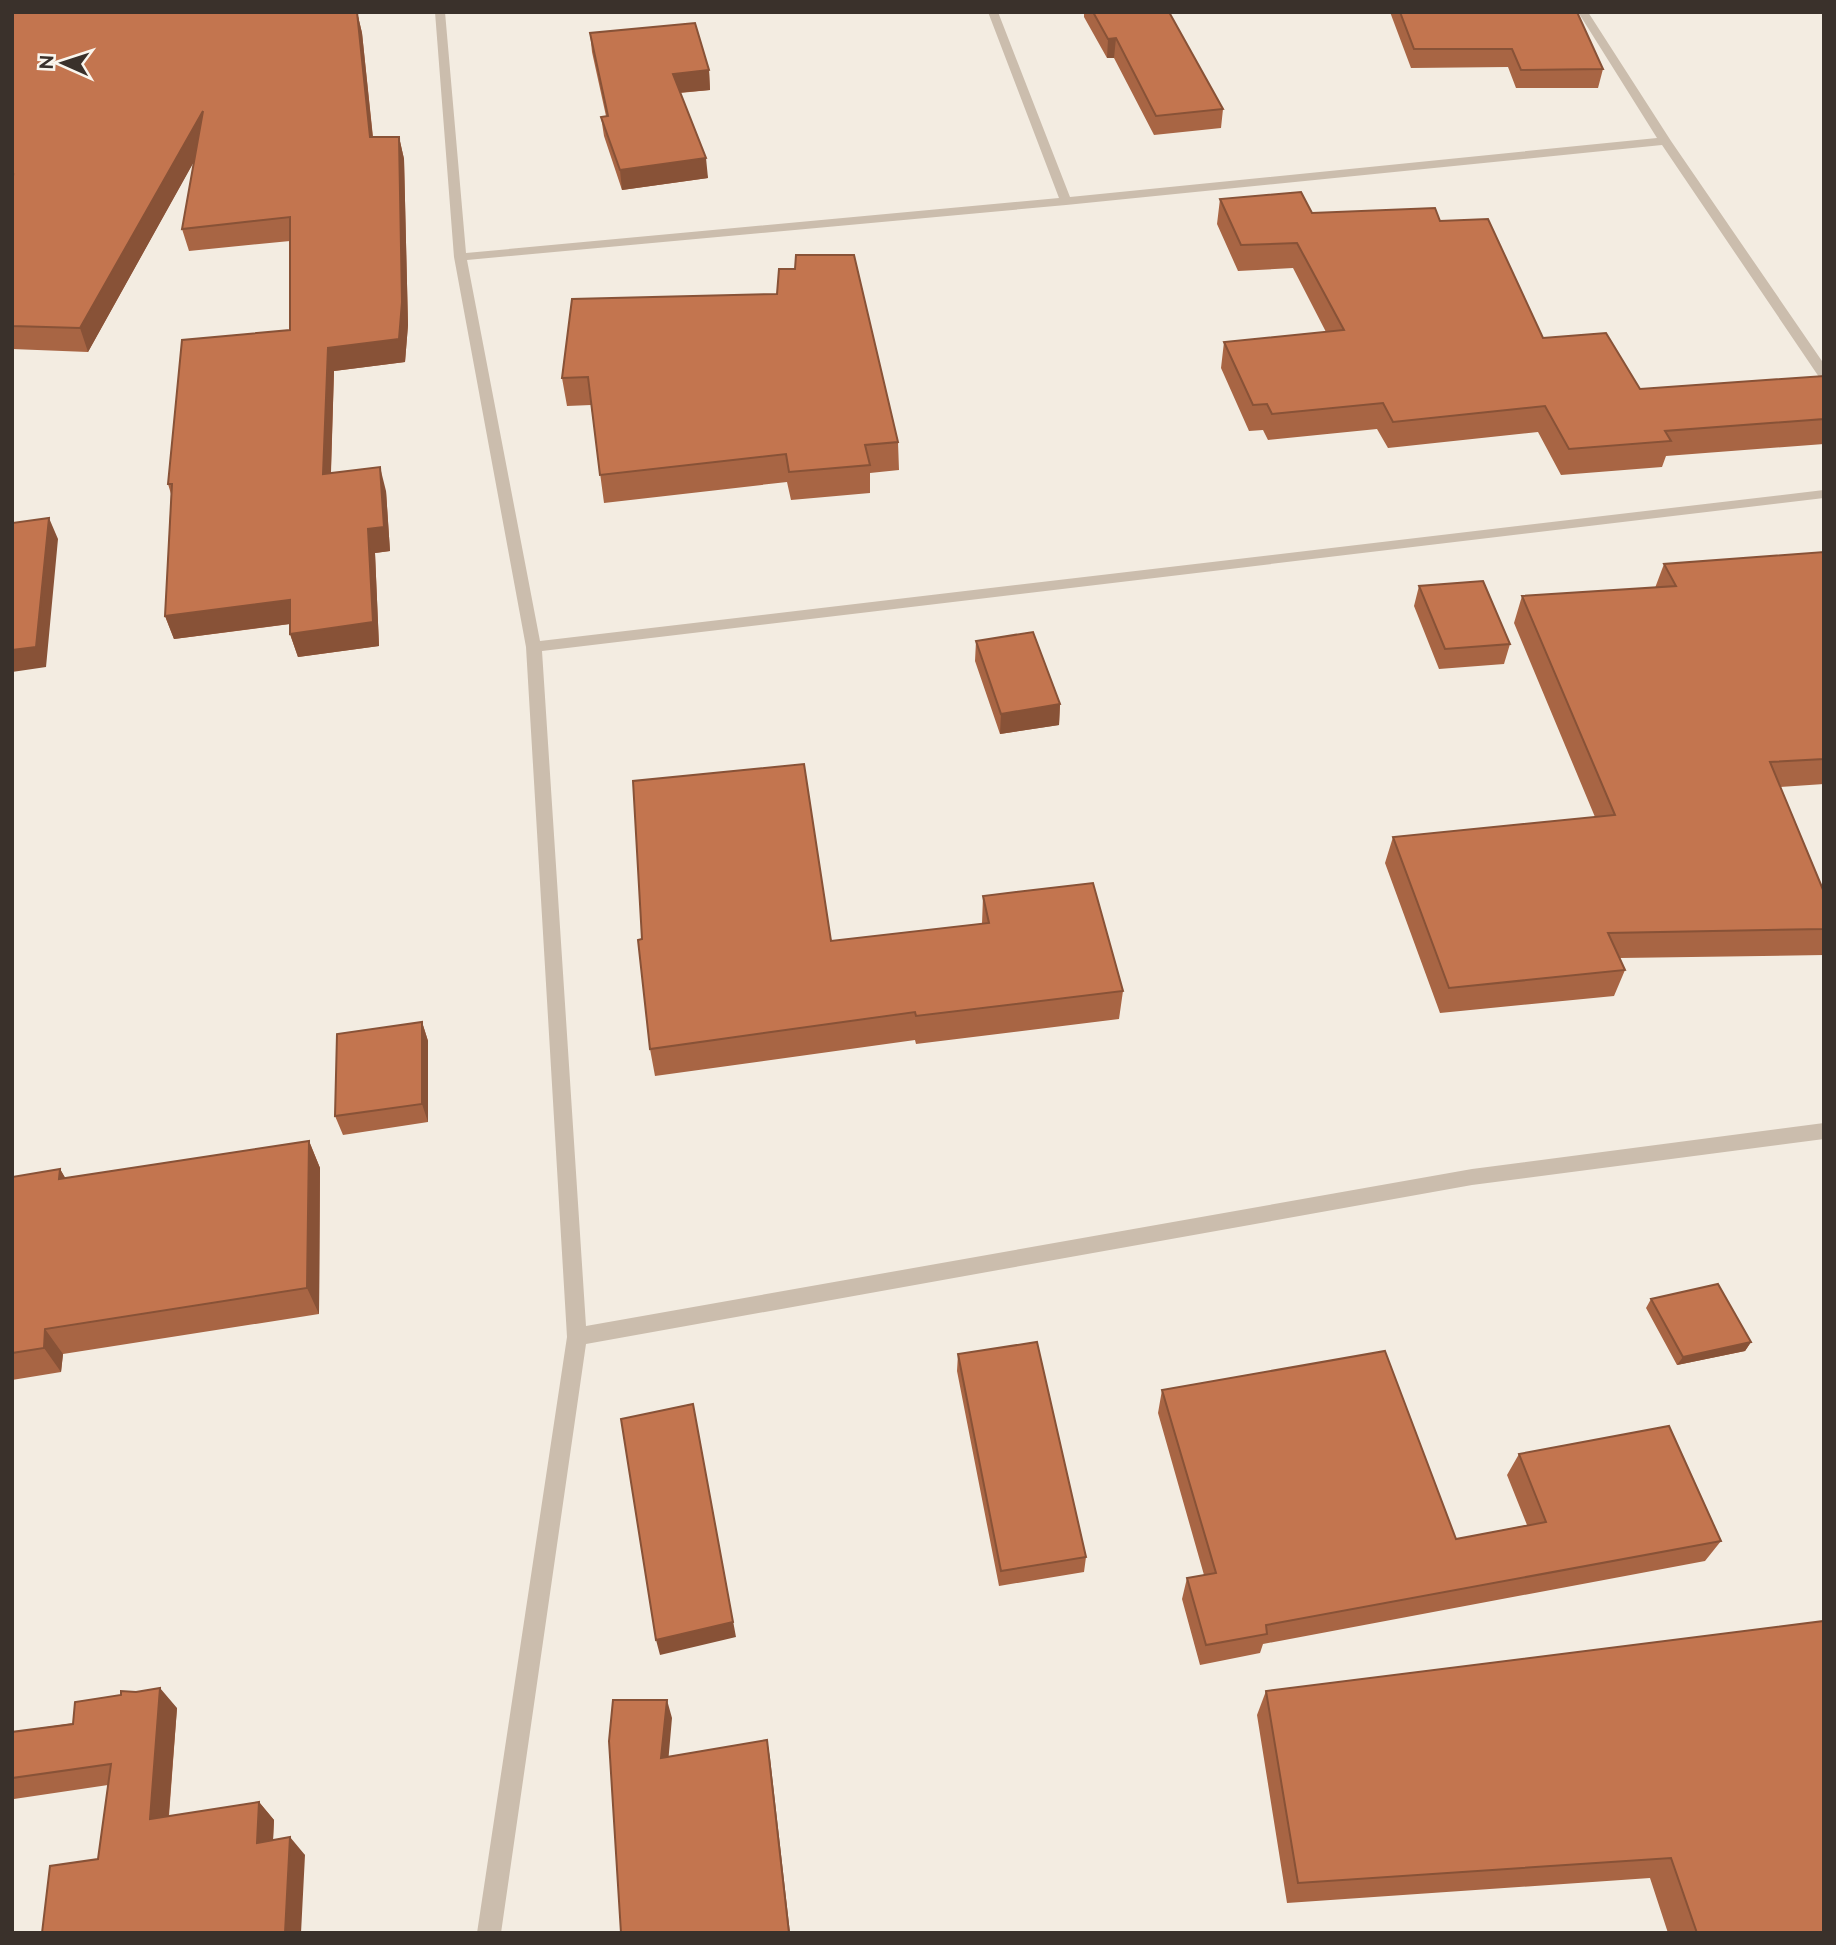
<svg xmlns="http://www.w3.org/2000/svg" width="1836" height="1945" viewBox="0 0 1836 1945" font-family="Raleway,sans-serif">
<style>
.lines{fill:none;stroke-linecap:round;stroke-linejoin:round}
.street{fill:#cbbdad;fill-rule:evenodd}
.wall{fill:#a86544}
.shaded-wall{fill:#885237}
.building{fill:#c3754f;stroke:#885237;stroke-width:2}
</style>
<rect width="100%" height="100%" fill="#f3ece1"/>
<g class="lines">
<path class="street" d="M435,12H445L466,253L1059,198L988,12H998L1070,197L1657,138L1578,12H1588L1671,141L1824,364V378L1819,377L1662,145L1066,205L467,260L540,641L1824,490V498L542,651L586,1326L1472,1169L1824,1123V1139L1472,1185L586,1344L501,1933H477L567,1337L526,647L454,257Z"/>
</g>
<path class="wall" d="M12,12H357L362,33L373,137H399L404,159L408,325L405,362L334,371L331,473L386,491L390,551L375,553L379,646L298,657L290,634V624L174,639L165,616L171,494L168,484L290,330V241L189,251L182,229L194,161L88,352L12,349Z
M1084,12H1169L1223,109L1221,128L1154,135L1114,58H1107L1084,17Z
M1390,12H1577L1603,69L1598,88H1516L1508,67L1411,68Z
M590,33L709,70L710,90L680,93L708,178L622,190L604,136L601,117L606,116L592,52Z
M1220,199L1312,213L1440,221L1543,338L1640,389L1824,376V444L1666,456L1662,467L1561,475L1538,432L1388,448L1377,429L1268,440L1263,430L1249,431L1221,368L1224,342L1326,332L1293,268L1238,271L1217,224Z
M572,299L898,442L899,470L870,473V493L791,500L787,482L604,503L591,405L567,406L562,378Z
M1824,552V784L1780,787L1824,892V955L1620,958L1625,970L1614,996L1440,1013L1385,863L1393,837L1595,817L1514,623L1522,596L1655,588L1664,564Z
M1419,586L1510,644L1504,664L1439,669L1414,606Z
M976,641L1060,704L1059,725L1000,734L975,661Z
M983,896L1123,991L1119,1019L916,1044L915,1040L655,1076L650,1049L831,941L982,924Z
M422,1022L428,1041V1122L343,1135L335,1116Z
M309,1141L320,1168L319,1314L63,1354L61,1372L12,1380V1177L60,1169L65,1178Z
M1651,1299L1751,1342L1745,1351L1677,1365L1646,1308Z
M958,1354L1086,1557L1084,1572L999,1586L957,1371Z
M1162,1390L1456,1539L1527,1525L1507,1475L1519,1454L1721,1541L1705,1561L1263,1644L1260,1653L1200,1665L1182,1599L1187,1578L1204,1575L1158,1413Z
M1824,1621V1933H1668L1650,1878L1287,1903L1257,1715L1266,1691Z
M177,1708L169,1816L259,1802L274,1820L273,1840L305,1855L98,1859L108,1785L14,1799L12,1809V1732Z"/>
<path class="shaded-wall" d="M357,12L362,33L375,159L370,137Z
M1116,38L1114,58H1107L1108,39Z
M709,70L710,90L675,93L673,74Z
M203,111L210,133L88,352L80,328Z
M399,137L404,159L408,325L405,362L334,371L330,498L323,474L328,348Z
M706,158L708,178L622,190L620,170Z
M380,467L386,491L390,551L375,553L379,646L298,657L290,634L368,529Z
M49,518L58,539L46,667L12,672V650Z
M290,600L297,623L174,639L165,616Z
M1060,704L1059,725L1000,734L1001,714Z
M422,1022L428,1041V1122L422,1104Z
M309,1141L320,1168L319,1314L307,1288Z
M60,1169L76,1196L59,1179Z
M45,1329L63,1354L61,1372L44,1348Z
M1751,1342L1745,1351L1677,1365L1683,1357Z
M693,1404L736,1637L660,1655L656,1640Z
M160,1688L177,1708L167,1836L150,1819Z
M667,1700L672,1718L667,1775L661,1758Z
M767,1740L770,1758L790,1933H789Z
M259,1802L274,1820L272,1860L257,1843Z
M290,1837L305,1855L301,1933H285Z"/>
<path class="building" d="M12,12H357L370,137H399L402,302L399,339L328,348L323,474L380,467L384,527L368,529L373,622L290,634V600L165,616L172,484H168L182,340L290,330V217L182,229L203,111L80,328L12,326V186L13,176L12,177Z
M1093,12H1169L1223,109L1156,116L1116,38L1108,39Z
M1400,12H1577L1603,69L1521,70L1512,49H1414Z
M695,23L709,70L673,74L706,158L620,170L601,117L608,116L590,33Z
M1301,192L1312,213L1435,208L1440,221L1488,219L1543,338L1606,333L1640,389L1824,376V419L1665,431L1671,441L1569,449L1545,406L1393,422L1383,403L1272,414L1267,404L1253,405L1224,342L1344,330L1297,243L1241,245L1220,199Z
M796,255H854L898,442L865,445L870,465L789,472L786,454L600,475L588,377L562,378L572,299L777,294L779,269H795Z
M49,518L36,647L12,650V523Z
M1824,552V759L1770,762L1824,892V929L1608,933L1625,970L1449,988L1393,837L1615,815L1522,596L1676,586L1664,564Z
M1483,581L1510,644L1445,649L1419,586Z
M1033,632L1060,704L1001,714L976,641Z
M804,764L831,941L989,923L983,896L1093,883L1123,991L916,1016L915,1012L650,1049L638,940L642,939L633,781Z
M422,1022V1104L335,1116L337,1034Z
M309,1141L307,1288L45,1329L44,1348L12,1353V1177L60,1169L59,1179Z
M1718,1284L1751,1342L1683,1357L1651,1299Z
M1037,1342L1086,1557L1001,1571L958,1354Z
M1385,1351L1456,1539L1546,1522L1519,1454L1669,1426L1721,1541L1266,1625L1267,1634L1206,1645L1187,1578L1216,1573L1162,1390Z
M693,1404L733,1622L656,1640L621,1419Z
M1824,1621V1933H1697L1671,1858L1298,1883L1266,1691Z
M160,1688L150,1819L259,1802L257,1843L290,1837L285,1933H42L50,1866L98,1859L111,1764L12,1778V1732L73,1724L75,1702L121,1695V1691L136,1692Z
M613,1700H667L661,1758L767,1740L789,1933H621L609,1741Z"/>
<rect width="1836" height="1945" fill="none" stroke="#3a312b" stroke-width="28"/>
<g transform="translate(63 63) rotate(273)" stroke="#faf6ee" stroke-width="5" paint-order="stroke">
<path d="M0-5L12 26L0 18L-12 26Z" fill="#3a312b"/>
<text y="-10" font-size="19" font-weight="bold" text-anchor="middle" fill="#3a312b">N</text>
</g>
</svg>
